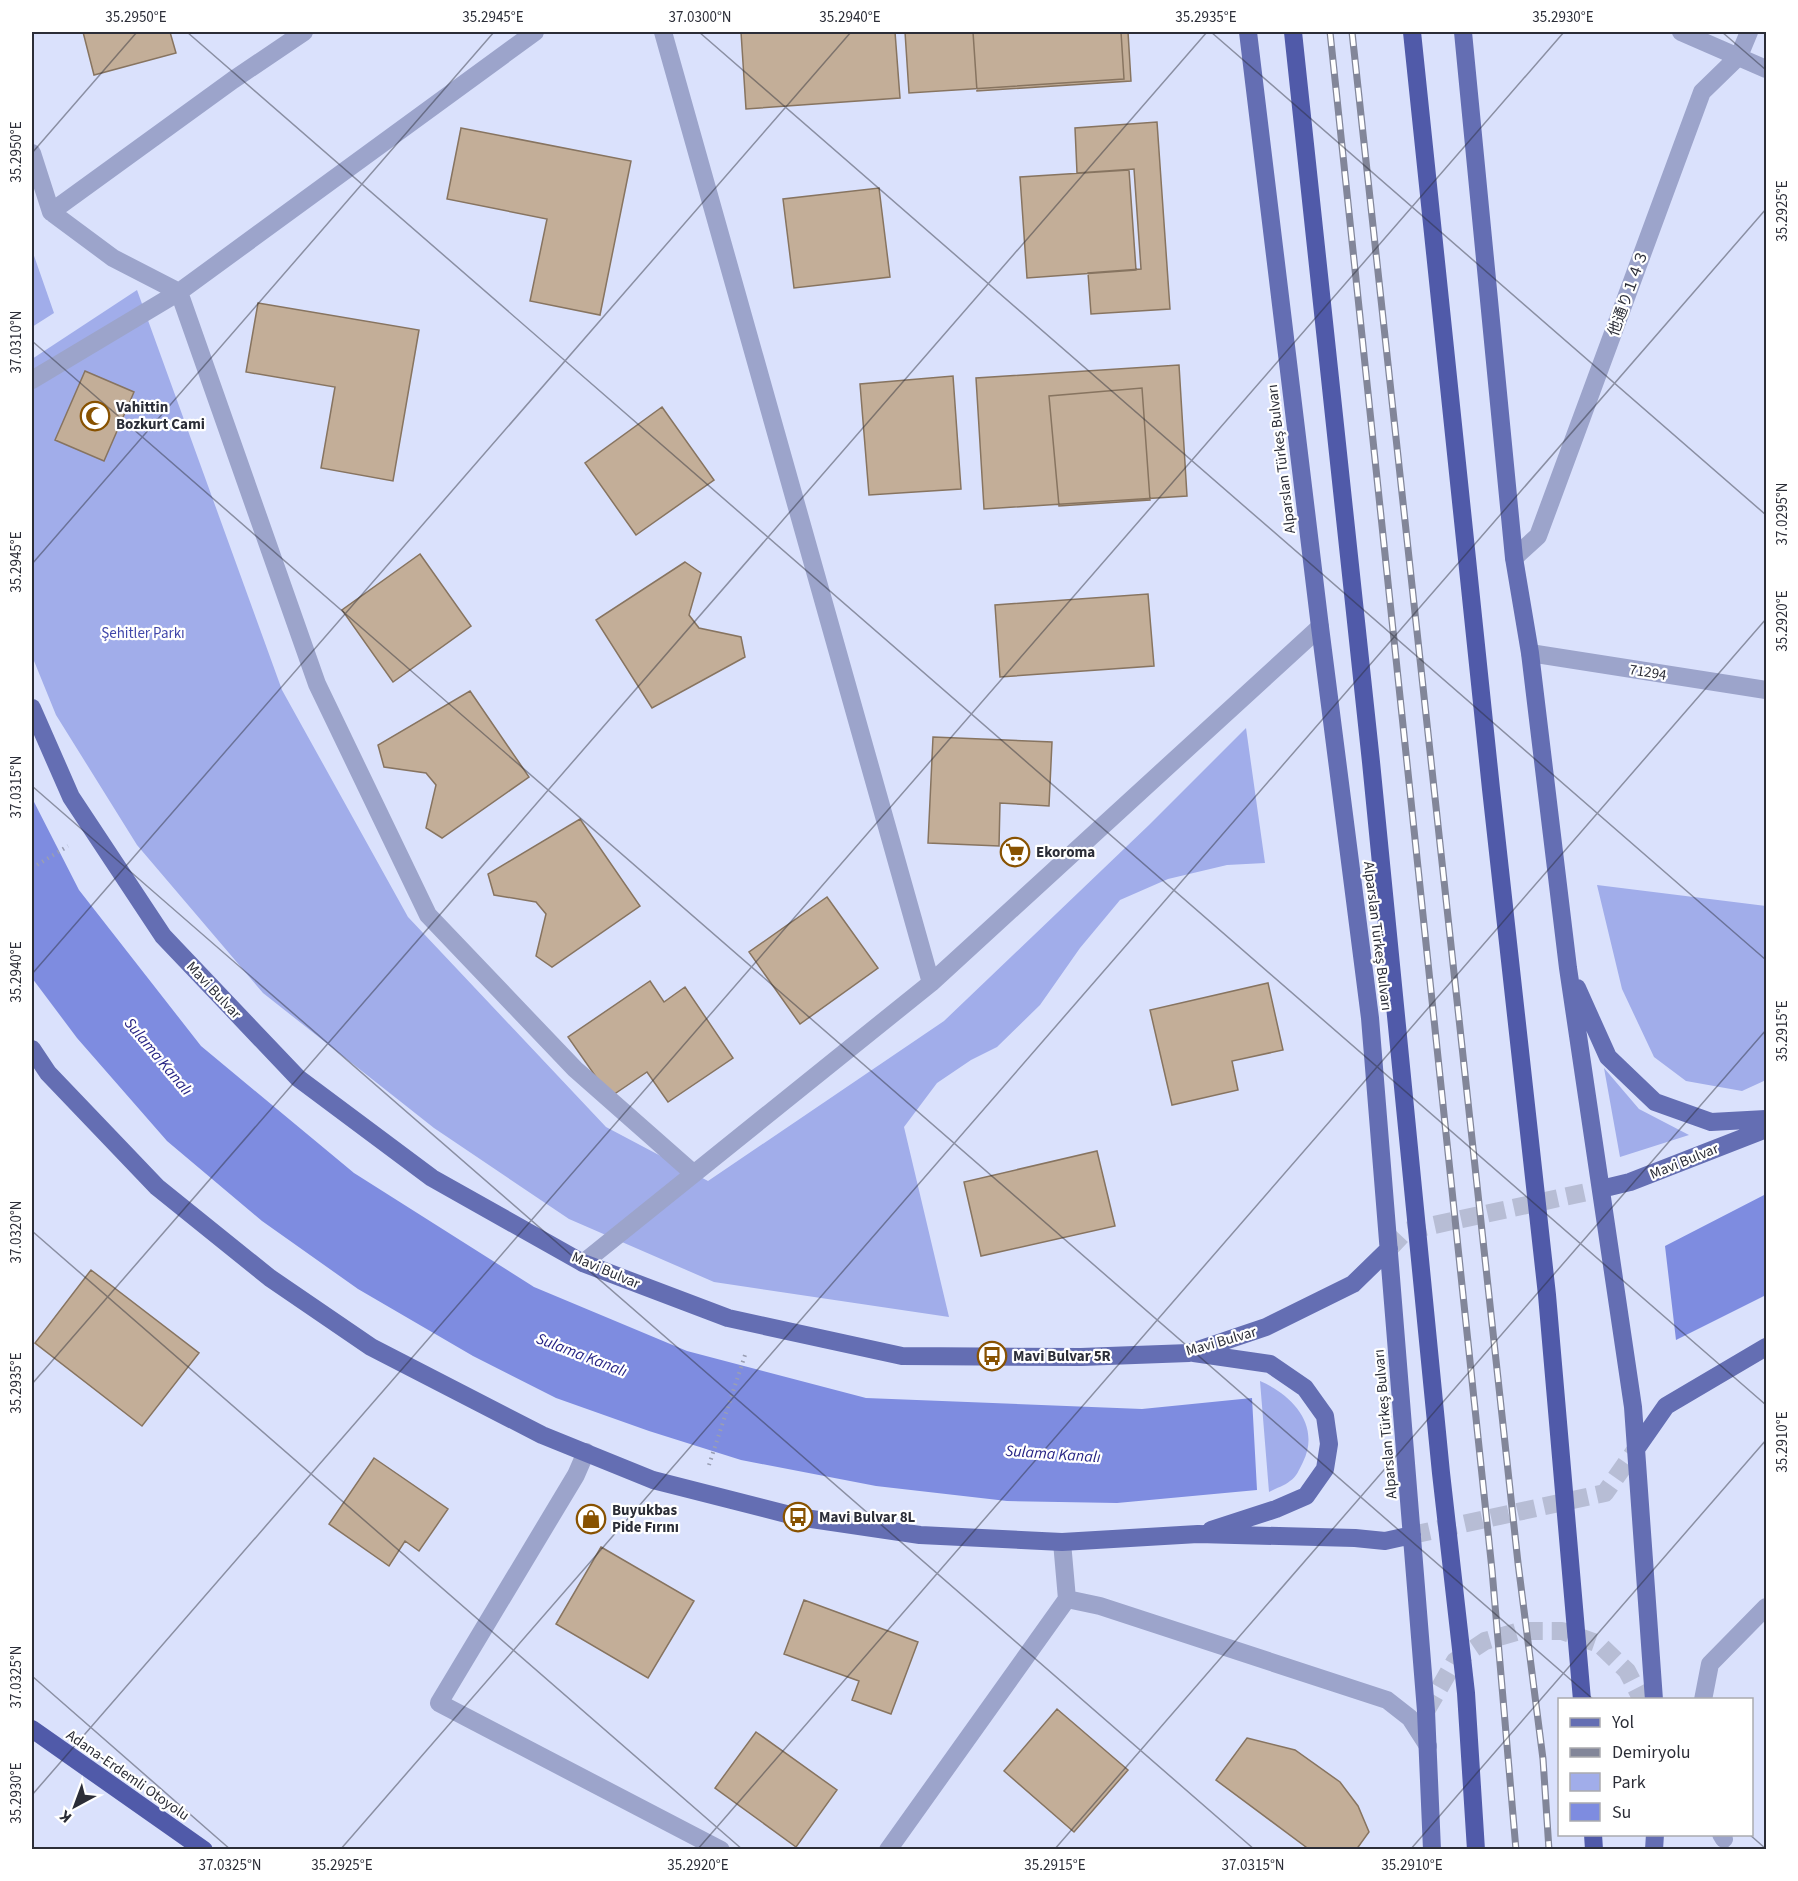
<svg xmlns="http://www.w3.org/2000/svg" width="1798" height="1881" viewBox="0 0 1798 1881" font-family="'Source Sans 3','Noto Sans SC','Noto Sans JP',sans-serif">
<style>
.green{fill:#a1adea}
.water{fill:#7e8ce0}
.building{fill:#c3ae98;stroke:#877460;stroke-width:1.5}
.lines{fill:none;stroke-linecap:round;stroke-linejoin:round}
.major-tunnel{stroke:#b7bdd5;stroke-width:18;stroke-dasharray:18 9;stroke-linecap:butt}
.path{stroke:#999eb3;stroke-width:4;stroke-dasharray:1.5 4.5;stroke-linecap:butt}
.minor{stroke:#9ca4cb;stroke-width:18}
.major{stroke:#646eb3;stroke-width:18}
.highway{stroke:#505aa9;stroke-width:18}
.rail-casing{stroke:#828699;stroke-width:7}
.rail{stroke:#fff;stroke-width:4.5;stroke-dasharray:14;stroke-linecap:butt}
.ticks{fill:none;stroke:#2b2d37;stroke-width:1.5;stroke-opacity:0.45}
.labels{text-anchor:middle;stroke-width:4.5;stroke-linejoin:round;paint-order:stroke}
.street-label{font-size:15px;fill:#2b2d37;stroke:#fff}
.poi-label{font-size:15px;font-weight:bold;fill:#2b2d37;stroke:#fff;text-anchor:start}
.park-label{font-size:15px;fill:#4147aa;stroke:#fff}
.water-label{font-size:16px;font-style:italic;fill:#272485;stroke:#fff}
.neatline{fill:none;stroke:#2b2d37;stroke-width:2}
.ticks-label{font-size:15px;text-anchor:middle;fill:#2b2d37}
</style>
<rect width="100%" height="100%" fill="#dae1fc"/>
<path class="green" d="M32,250L54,313L32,327Z
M137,290L282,690L408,917L606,1127L708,1181L944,1021L1149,825L1246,728L1265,863L1227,865L1168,879L1120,900L1080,948L1040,1005L997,1047L971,1060L937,1083L904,1127L949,1317L714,1282L569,1219L434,1128L263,993L137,845L56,715L32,656V359Z
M1597,885L1766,906V1080L1742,1091L1686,1081L1654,1057L1622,989Z
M1604,1068L1639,1109L1689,1135L1620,1157Z
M1260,1381C1292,1395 1321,1425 1303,1462C1300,1468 1296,1478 1290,1481C1284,1486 1276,1488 1269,1492Z"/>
<path class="water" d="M32,798L79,890L201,1046L354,1173L534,1287L687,1351L866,1398L1142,1409L1252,1398L1257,1490L1117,1503L1007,1501L876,1486L741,1460L649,1431L556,1398L473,1356L358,1289L262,1221L167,1141L77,1038L32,978Z
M1766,1194V1295L1676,1340L1665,1246Z"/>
<path class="building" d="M83,32H170L176,53L94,75Z
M741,32H895L900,98L746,109Z
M905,32H1121L1124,79L909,93Z
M973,32H1128L1131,81L977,91Z
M1157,122L1170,309L1091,314L1088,273L1141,269L1134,169L1077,173L1075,128Z
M461,128L631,161L600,315L530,301L547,219L447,199Z
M1129,170L1136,270L1027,278L1020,177Z
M879,188L890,277L794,288L783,199Z
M258,303L419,330L393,481L321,468L335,387L246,372Z
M1179,365L1187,496L984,509L976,378Z
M85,371L134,392L104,461L55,440Z
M953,376L961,489L869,495L860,384Z
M1142,388L1150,500L1059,506L1049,396Z
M662,407L714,480L636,535L585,463Z
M420,554L471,626L393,682L342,610Z
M685,562L701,573L689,615L699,628L741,637L745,657L652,708L596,620Z
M1148,594L1154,666L1000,677L995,605Z
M470,691L529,777L442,838L426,828L436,785L426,773L384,767L378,745Z
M933,737L1052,742L1049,806L1000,803L999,846L928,843Z
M580,819L640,906L552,967L536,956L546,914L536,902L494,895L488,874Z
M827,897L878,968L800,1024L749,952Z
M650,981L664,1002L685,987L733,1058L668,1102L647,1072L610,1097L568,1037Z
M1268,983L1283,1050L1232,1061L1238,1090L1172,1105L1150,1010Z
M1097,1151L1115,1226L981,1256L964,1182Z
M91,1270L199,1353L142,1426L35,1343Z
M374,1458L448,1509L419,1551L405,1541L389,1566L329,1524Z
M601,1547L694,1601L648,1678L556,1624Z
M804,1600L918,1642L891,1714L852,1700L859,1681L784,1654Z
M1057,1709L1128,1770L1074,1832L1004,1771Z
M756,1732L837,1790L796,1847L715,1788Z
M1247,1738L1295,1750L1340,1782L1358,1806L1369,1832L1356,1850H1310L1216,1780Z"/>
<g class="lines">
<path class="major-tunnel" d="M1389,1249L1406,1231L1601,1189
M1412,1535L1605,1493L1636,1449
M1426,1711L1455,1661L1485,1641L1520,1631H1562L1599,1644L1627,1671L1642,1700"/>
<path class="path" d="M32,868L68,846
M709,1465L746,1352"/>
<path class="minor" d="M663,32L931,983
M1681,32L1766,69
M32,153L51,212L113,258L179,292L317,684L428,915L575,1069L693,1173
M51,212L233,80L304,32
M32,380L179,292L535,32
M1514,558L1538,536L1702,92L1739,56L1749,32
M1530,653L1766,690
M583,1263L931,983L1320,627
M586,1452L576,1475L439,1703L721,1850
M1067,1599L1100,1606L1387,1700L1410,1718L1428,1746
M1703,1700L1710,1664L1766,1607
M1721,1834L1724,1839
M888,1850L1067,1599L1062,1542"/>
<path class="major" d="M1248,32L1320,627L1370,1018L1426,1711L1432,1850
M1463,32L1514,558L1530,653L1568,968L1633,1407L1654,1700
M32,708L71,797L163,936L298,1078L432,1178L583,1263L728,1318L902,1356L1081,1357L1189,1353L1266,1327L1353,1284L1389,1249
M1577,988L1608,1057L1655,1102L1711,1122L1766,1119
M32,1049L48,1073L157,1187L270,1278L371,1347L542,1435L653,1480L798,1517L920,1535L1062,1542L1198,1534L1355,1538L1385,1541L1412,1535
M1601,1189L1630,1182L1766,1129
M1194,1353L1270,1364L1305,1388L1325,1416L1329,1444L1325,1469L1306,1496L1276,1509L1211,1530
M1636,1449L1666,1406L1766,1347
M1654,1850L1655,1834"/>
<path class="highway" d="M1293,32L1371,762L1441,1473L1466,1693L1476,1850
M1412,32L1491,789L1547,1295L1582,1700
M32,1729L204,1850
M1593,1834L1594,1850"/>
<g class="rail-casing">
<path id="rail" d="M1330,32L1492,1570L1516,1850
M1352,32L1518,1563L1543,1759L1549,1850"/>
</g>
<use href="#rail" class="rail"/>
</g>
<path class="ticks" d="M187,32L1766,1405M699,32L1766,960M1211,32L1766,515M1722,32L1766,70M32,153L137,32M32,341L1594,1700M32,564L494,32M32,786L1255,1850M32,974L851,32M32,1231L743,1850M32,1384L1207,32M32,1676L231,1850M32,1795L1564,32M1749,1834L1766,1849M340,1850L1766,209M697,1850L1766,619M1054,1850L1766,1030M1410,1850L1766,1440"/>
<defs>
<g id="mosque-ring" transform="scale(1.5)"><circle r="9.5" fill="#fff" stroke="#885200" stroke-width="1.5"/><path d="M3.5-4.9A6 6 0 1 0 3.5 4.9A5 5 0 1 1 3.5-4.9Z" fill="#885200"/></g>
<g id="supermarket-ring" transform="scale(1.5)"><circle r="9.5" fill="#fff" stroke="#885200" stroke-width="1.5"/><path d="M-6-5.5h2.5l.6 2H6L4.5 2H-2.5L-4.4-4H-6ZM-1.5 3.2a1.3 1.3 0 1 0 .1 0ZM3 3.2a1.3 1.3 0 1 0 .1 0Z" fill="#885200"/></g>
<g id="bus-ring" transform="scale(1.5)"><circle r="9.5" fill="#fff" stroke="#885200" stroke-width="1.5"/><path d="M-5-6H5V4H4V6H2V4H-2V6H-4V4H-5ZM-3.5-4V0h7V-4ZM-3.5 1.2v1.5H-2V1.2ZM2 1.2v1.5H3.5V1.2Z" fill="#885200"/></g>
<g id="shop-ring" transform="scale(1.5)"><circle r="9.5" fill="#fff" stroke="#885200" stroke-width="1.5"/><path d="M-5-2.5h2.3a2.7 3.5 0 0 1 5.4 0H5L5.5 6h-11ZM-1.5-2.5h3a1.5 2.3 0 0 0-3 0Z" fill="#885200"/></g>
</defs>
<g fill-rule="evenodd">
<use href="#mosque-ring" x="95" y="416"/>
<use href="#supermarket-ring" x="1015" y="852"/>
<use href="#bus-ring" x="992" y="1356"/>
<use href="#bus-ring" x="798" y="1517"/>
<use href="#shop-ring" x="591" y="1519"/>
</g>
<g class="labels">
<g class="street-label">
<text transform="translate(1628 293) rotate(-70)" y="5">他通り１４３</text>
<text transform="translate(1281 459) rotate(-97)" y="5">Alparslan Türkeş Bulvarı</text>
<text transform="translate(1648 672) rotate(9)" y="5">71294</text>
<text transform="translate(1378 936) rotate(83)" y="5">Alparslan Türkeş Bulvarı</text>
<text transform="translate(214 990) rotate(47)" y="5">Mavi Bulvar</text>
<text transform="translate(1684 1161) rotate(-22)" y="5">Mavi Bulvar</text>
<text transform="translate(606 1270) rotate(23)" y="5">Mavi Bulvar</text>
<text transform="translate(1221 1341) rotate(-16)" y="5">Mavi Bulvar</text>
<text transform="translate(1385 1424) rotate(-95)" y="5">Alparslan Türkeş Bulvarı</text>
<text transform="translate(128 1775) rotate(35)" y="5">Adana-Erdemli Otoyolu</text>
</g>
<g class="poi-label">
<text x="116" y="412">Vahittin<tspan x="116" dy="17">Bozkurt Cami</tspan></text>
<text x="1036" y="857">Ekoroma</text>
<text x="1013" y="1361">Mavi Bulvar 5R</text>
<text x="612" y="1515">Buyukbas<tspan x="612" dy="17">Pide Fırını</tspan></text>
<text x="819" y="1522">Mavi Bulvar 8L</text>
</g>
<g class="park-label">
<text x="143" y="638">Şehitler Parkı</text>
</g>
<g class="water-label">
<text transform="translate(159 1056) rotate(50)" y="6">Sulama Kanalı</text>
<text transform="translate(582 1354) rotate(21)" y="6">Sulama Kanalı</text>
<text transform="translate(1053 1453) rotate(4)" y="6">Sulama Kanalı</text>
</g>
</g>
<rect width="1798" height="1881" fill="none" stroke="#ffffff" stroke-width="66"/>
<rect x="1558" y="1698" width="195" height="138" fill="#ffffff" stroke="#aaabaf" stroke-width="1.5"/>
<rect x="1570" y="1718" width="30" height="9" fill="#646eb3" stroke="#aaabaf" stroke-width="1.5"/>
<text x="1612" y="1728" font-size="18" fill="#2b2d37">Yol</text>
<rect x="1570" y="1748" width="30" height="9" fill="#828699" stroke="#aaabaf" stroke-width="1.5"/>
<text x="1612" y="1758" font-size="18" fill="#2b2d37">Demiryolu</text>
<rect x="1570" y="1773" width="30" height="18" fill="#a1adea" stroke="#aaabaf" stroke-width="1.5"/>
<text x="1612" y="1788" font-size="18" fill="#2b2d37">Park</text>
<rect x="1570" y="1803" width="30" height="18" fill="#7e8ce0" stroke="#aaabaf" stroke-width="1.5"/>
<text x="1612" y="1818" font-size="18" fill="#2b2d37">Su</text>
<g transform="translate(75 1806) rotate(221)" stroke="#ffffff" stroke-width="4.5" paint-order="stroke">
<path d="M0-4.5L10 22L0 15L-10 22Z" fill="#2b2d37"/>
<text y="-9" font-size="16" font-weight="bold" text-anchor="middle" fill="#2b2d37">K</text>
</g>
<rect x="33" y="33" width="1732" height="1815" class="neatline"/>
<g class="ticks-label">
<text x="136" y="22">35.2950°E</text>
<text x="493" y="22">35.2945°E</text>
<text x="700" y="22">37.0300°N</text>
<text x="850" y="22">35.2940°E</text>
<text x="1206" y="22">35.2935°E</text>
<text x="1563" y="22">35.2930°E</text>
<text transform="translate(16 152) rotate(-90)" y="5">35.2950°E</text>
<text transform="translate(1782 211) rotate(-90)" y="5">35.2925°E</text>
<text transform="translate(16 342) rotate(-90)" y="5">37.0310°N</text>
<text transform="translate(1782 514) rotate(-90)" y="5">37.0295°N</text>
<text transform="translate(16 562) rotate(-90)" y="5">35.2945°E</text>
<text transform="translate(1782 621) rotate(-90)" y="5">35.2920°E</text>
<text transform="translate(16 787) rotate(-90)" y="5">37.0315°N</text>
<text transform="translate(16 972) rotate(-90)" y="5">35.2940°E</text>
<text transform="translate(1782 1031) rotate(-90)" y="5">35.2915°E</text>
<text transform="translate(16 1232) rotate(-90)" y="5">37.0320°N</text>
<text transform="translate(16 1383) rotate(-90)" y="5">35.2935°E</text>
<text transform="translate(1782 1442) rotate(-90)" y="5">35.2910°E</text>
<text transform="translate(16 1677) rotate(-90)" y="5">37.0325°N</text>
<text transform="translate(16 1793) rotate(-90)" y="5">35.2930°E</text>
<text x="230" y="1870">37.0325°N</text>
<text x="342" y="1870">35.2925°E</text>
<text x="698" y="1870">35.2920°E</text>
<text x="1055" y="1870">35.2915°E</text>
<text x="1253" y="1870">37.0315°N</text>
<text x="1412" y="1870">35.2910°E</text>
</g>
</svg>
